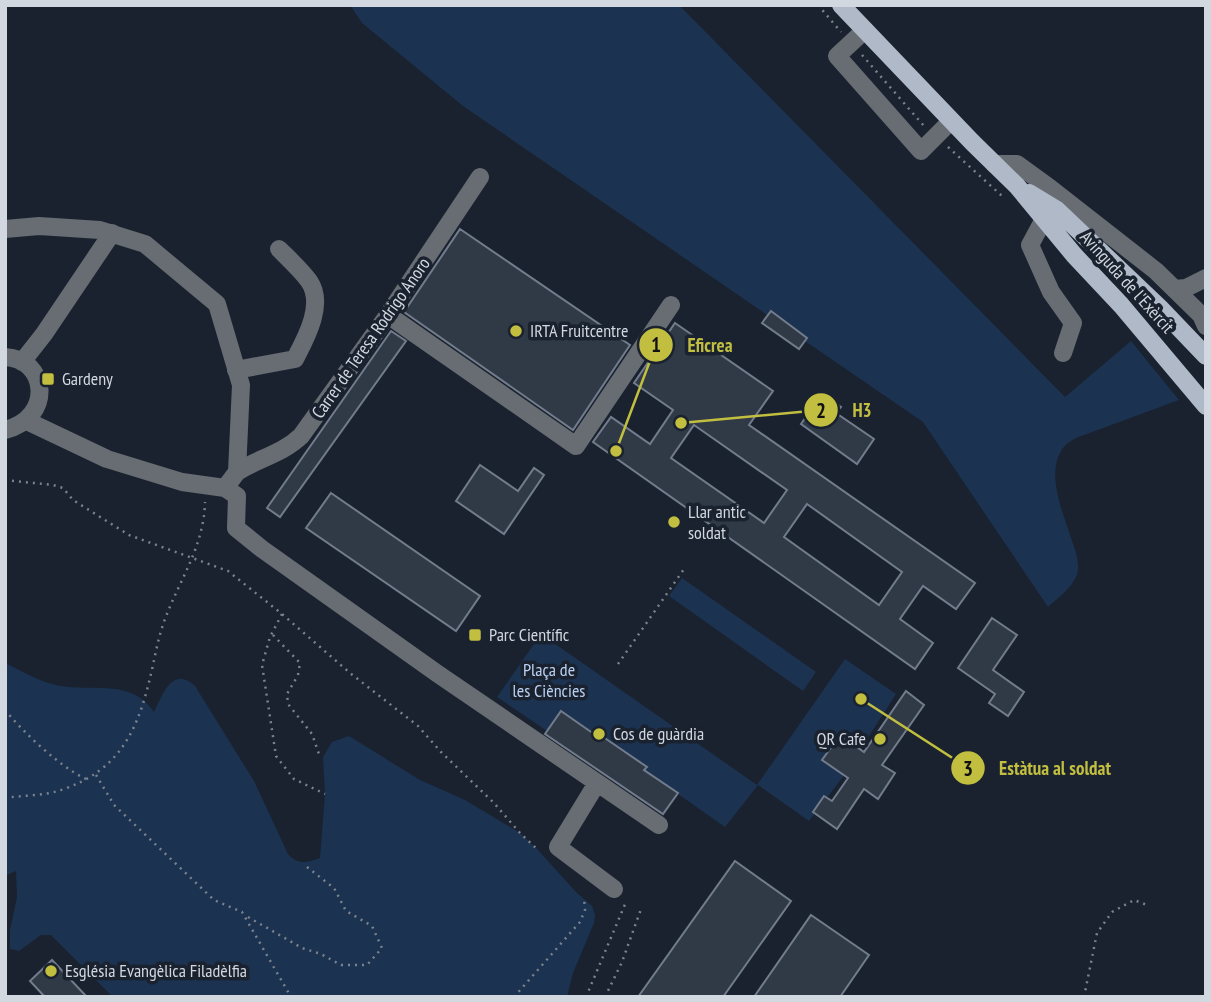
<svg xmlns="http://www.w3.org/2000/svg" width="1211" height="1002" viewBox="0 0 1211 1002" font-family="'PT Sans Narrow',sans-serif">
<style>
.green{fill:#1c3251}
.building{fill:#303946;stroke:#727c8c;stroke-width:2;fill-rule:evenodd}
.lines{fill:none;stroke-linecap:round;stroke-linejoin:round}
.path{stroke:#7b838d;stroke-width:2.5;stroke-dasharray:2 5;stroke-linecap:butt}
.minor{stroke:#686c73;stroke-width:18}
.major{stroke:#afb9c7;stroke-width:18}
.poi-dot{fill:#c1be40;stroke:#19222e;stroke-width:2.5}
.labels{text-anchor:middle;stroke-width:7;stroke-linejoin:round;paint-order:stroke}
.street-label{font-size:18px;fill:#d2d8e0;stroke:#19222e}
.poi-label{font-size:18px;fill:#d2d8e0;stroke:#19222e;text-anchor:start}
.park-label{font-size:18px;fill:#bbd1f3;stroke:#19222e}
.leader{fill:none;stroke:#c1be40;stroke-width:2.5}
.callout-dot{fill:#c1be40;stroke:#19222e;stroke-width:2.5}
.mark-label{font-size:21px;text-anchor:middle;font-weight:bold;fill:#111}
.callout-label{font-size:19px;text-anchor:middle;font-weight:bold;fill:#c1be40;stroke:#19222e;stroke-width:7;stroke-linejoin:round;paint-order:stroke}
</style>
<rect width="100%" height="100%" fill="#19222e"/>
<path class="green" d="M350,5H679L1065,397L1131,341L1179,400L1076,438C1072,440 1066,444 1063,448C1045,473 1063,512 1071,538C1074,547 1079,559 1078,570C1076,585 1059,597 1048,607L923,422L463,106L362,23Z
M682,578L816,672L803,691L669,596Z
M541,634L757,785L845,659L896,694L842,778L809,821L758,785L725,827L644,770L646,766L599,734L596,732L594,734L561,711L547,731L497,697Z
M5,663C22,671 38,681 56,685C90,693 131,677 154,712C163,695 172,665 195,686L254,781L288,854C298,865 306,863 320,858L325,794L323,757L332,742L349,736L420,780L465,800L520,833L538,850L576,892L592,906L595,915L594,923L573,973L567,997H113L51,935H41L19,951L10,949V930L17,897L16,871L5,876Z"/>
<path class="building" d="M460,229L630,345L573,430L404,312Z
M771,311L807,338L799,349L762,323Z
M675,323L773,391L749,425L975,583L956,609L923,586L900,619L933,643L915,669L593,442L611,417L650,444L673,410L634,383ZM694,425L787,490L764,523L671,458ZM807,504L902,572L879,605L784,537Z
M391,331L406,341L280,517L267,508Z
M822,394L841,407L836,413L874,439L857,464L801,424Z
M480,465L518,491L534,468L544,475L504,534L456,501Z
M331,493L480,596L456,631L306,528Z
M992,618L1017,635L993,670L1024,692L1008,716L989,703L995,694L958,668Z
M906,691L924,705L882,765L895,773L878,799L864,789L837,829L813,812L824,796L832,801L848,778L822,760L840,735L864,752Z
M561,711L594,734L596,732L647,767L644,770L678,793L663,814L545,734Z
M735,861L791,901L723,997H638Z
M811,915L869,955L840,997H754Z
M52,960L87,997H45L30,981Z"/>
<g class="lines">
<path class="path" d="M818,5L841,32
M862,55L924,126
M948,147L1002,196
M5,480L53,485L63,488L73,500L129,535L228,571L282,614L350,673L418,726L441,752L494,803L520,833L538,850
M282,614L270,637L262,665L276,756L294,779L325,794
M273,635L300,663L298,675L287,694L288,704L312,734L319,754
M618,664L684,569
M5,710C24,733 60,767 86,779
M96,775L114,805L214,900L242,912L291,997
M5,798C24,795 46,796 64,789C115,771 135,737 148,686C154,664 157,640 165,619C180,579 204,546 205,502
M248,917L302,948L321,954L341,965H367L382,948L372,926L346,911L334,888L303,864
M514,997L580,922L585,910L584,898
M586,997L626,902
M605,997L622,962L641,909
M1084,997L1097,933L1112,912L1134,900L1147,905"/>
<path class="minor" d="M865,30L837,56L921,151L951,121
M994,164H1017L1050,188L1156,271L1201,315L1206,326
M1044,219L1030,245L1051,292L1073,323L1063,353
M5,229L39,226L100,230L145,244L217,304L241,385L237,472L225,488
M1174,289L1186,288L1206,278
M388,315L576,446L671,305
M5,357C48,359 54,418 5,430
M22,362L44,334L112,233
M236,370L295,359C306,338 325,304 309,281C301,270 289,259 279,249
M27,421L107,459L182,482L225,488L237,496L236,528L262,549L438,674L659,825
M237,472C259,458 282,454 301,436L388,315L480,177
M597,783L558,847L614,889"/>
<path class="major" d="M841,5L972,142L1017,186L1074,255L1121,305L1206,406
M1029,193L1057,210L1160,308L1206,356"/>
</g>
<g class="poi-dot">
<circle cx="516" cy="331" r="7"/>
<rect x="41" y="372" width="14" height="14" rx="3.5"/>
<circle cx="674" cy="522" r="7"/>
<rect x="468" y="628" width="14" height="14" rx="3.5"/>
<circle cx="599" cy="734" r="7"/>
<circle cx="880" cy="739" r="7"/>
<circle cx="51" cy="971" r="7"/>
</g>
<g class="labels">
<g class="street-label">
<text transform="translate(1127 282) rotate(48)" y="6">Avinguda de l'Exèrcit</text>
<text transform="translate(371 338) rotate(-55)" y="6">Carrer de Teresa Rodrigo Anoro</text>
</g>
<g class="poi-label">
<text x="530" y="337">IRTA Fruitcentre</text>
<text x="62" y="385">Gardeny</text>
<text x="688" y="518">Llar antic<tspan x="688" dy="21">soldat</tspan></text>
<text x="489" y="641">Parc Científic</text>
<text x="613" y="740">Cos de guàrdia</text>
<text x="866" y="745" text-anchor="end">QR Cafe</text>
<text x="65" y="977">Església Evangèlica Filadèlfia</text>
</g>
<g class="park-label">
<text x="549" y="676">Plaça de<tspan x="549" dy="21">les Ciències</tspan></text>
</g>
</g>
<path class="leader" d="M616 451L656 345M681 423L821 410M861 699L968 768"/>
<g class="callout-dot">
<circle cx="616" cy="451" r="7"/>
<circle cx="681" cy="423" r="7"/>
<circle cx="861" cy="699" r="7"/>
<circle cx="656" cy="345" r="18"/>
<circle cx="821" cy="410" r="18"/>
<circle cx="968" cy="768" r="18"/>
</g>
<g class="mark-label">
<text x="656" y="352">1</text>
<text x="821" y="418">2</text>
<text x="968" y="776">3</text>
</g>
<g class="callout-label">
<text x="710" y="352">Eficrea</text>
<text x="862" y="417">H3</text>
<text x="1055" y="775">Estàtua al soldat</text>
</g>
<rect width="1211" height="1002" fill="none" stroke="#d2d8e0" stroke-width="14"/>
</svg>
